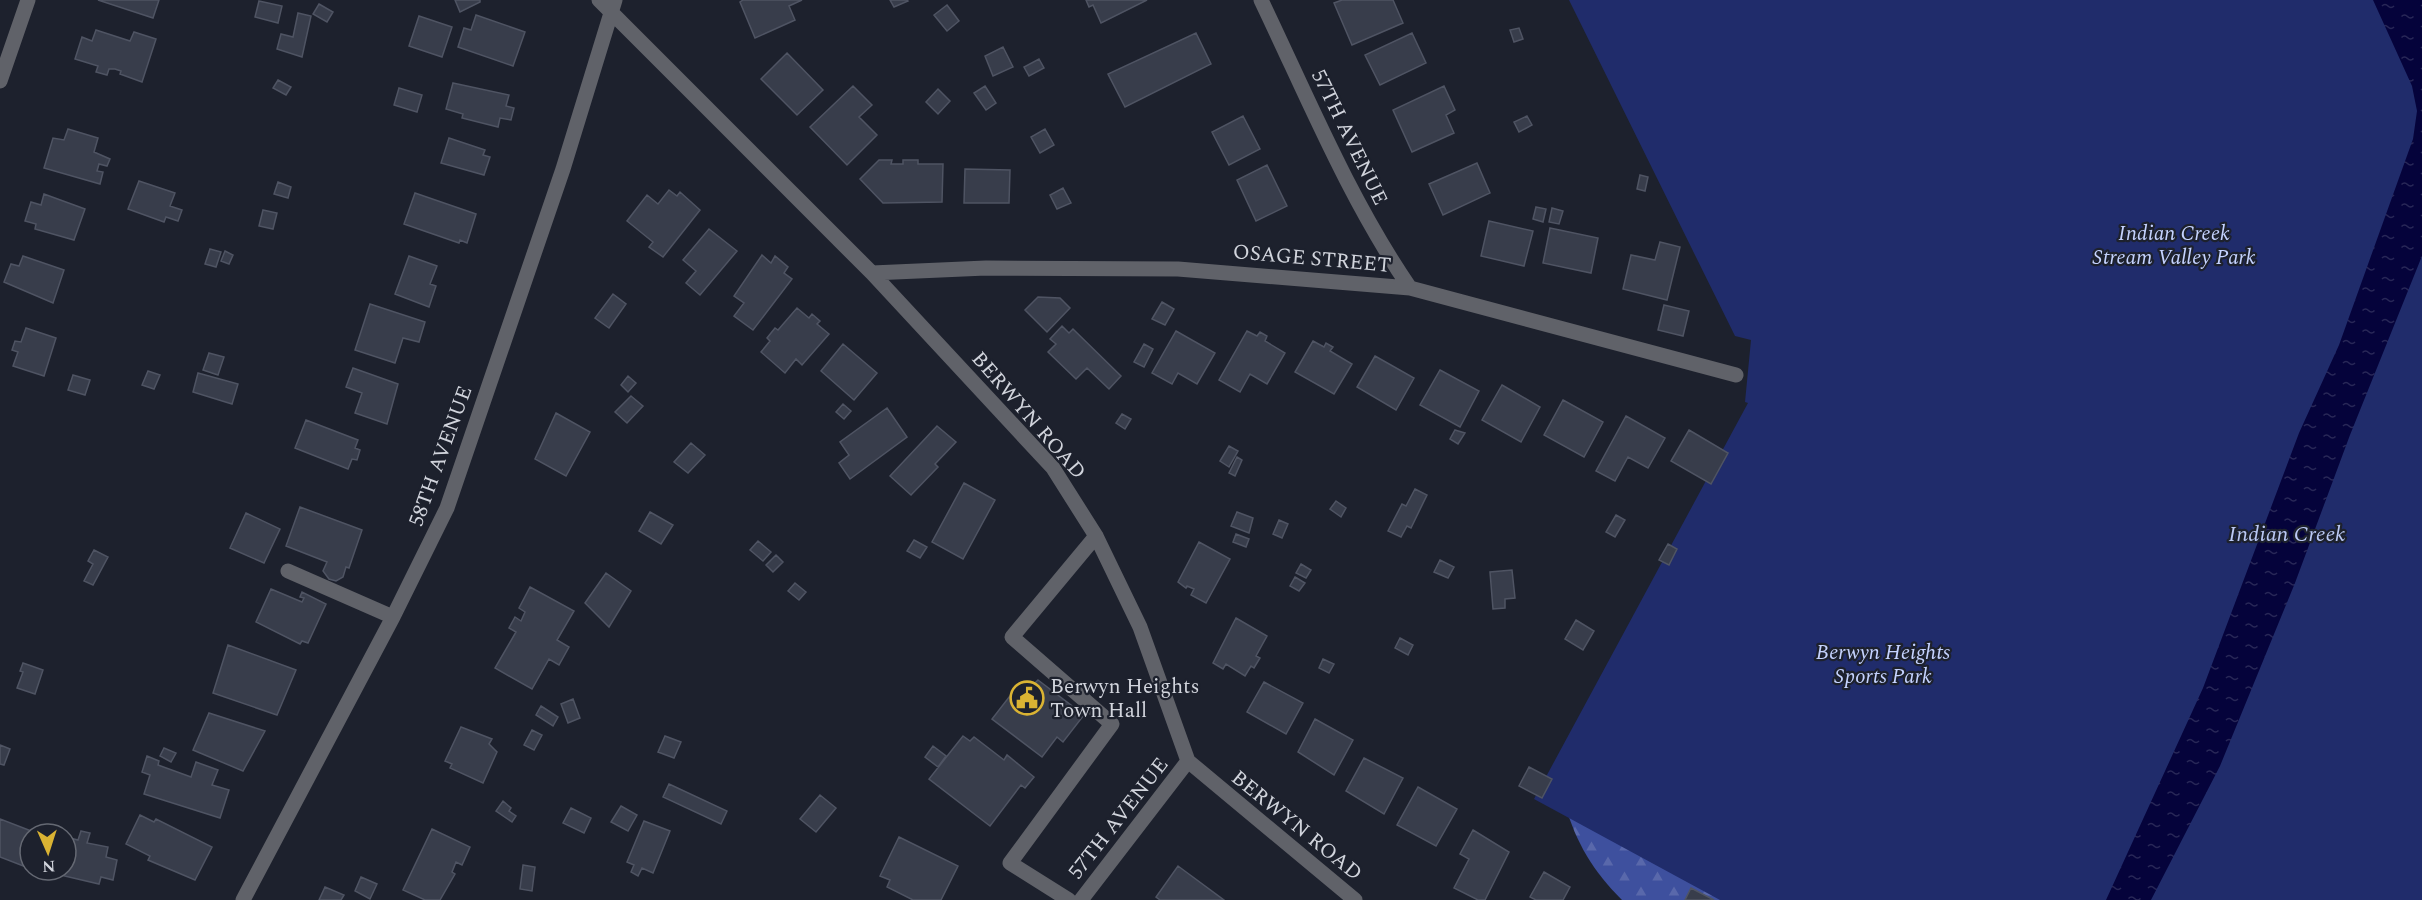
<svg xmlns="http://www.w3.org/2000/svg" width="2422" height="900" viewBox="0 0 2422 900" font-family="Spectral,serif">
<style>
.forest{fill:url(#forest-firs)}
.park{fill:#202c6b}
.water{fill:url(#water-ripples)}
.building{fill:#383d4b;stroke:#4f5463;stroke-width:1.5}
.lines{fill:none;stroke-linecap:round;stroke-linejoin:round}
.minor{stroke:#606269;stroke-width:15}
.labels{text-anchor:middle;stroke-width:4.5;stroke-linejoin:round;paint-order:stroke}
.street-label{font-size:21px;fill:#d1d4dc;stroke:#1d212d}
.park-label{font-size:21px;font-style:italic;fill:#c5d3ff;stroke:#1d212d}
.poi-label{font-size:21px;fill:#d1d4dc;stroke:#1d212d;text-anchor:start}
.water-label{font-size:22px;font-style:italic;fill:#bbc9f5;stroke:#1d212d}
</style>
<defs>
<pattern id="forest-firs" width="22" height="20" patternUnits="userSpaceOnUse" patternTransform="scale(1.5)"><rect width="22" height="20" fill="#3e509e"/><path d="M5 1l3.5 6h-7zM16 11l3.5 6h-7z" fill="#5968ab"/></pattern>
<pattern id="water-ripples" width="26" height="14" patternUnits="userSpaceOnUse" patternTransform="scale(1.5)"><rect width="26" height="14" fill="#05033b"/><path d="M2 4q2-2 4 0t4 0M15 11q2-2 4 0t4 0" fill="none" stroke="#282757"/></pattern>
</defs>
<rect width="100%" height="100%" fill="#1d212d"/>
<path class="forest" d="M1565,804L1816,900H1622C1593,871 1576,843 1565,804Z"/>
<path class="park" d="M1569,0H2422V900H1720L1534,799L1748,403L1745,402L1751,340L1735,336Z"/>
<path class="water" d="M2373,0H2422V256L2350,435L2295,583L2220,766L2151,900H2106L2203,688L2299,433L2339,345L2413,139L2417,111L2412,86Z"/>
<path class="building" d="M98,0H159L153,18Z
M455,0H480V2L460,12Z
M743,0H802L789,6L795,20L755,38L740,2Z
M890,0H907L908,1L894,7Z
M1086,0H1147L1101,23L1093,5L1089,7Z
M1342,0H1393L1403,23L1352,45L1334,3Z
M259,1L282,6L278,23L255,17Z
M319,4L333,12L327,22L313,14Z
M947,5L959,21L947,31L934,15Z
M298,13L311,16L302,57L277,49L281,34L293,37Z
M476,15L525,32L513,66L458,47L464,28L471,30Z
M419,16L452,27L442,57L409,46Z
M1519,28L1523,39L1514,42L1510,30Z
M96,30L130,41L134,32L156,39L142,82L120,74L121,71L115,69H109L107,75L96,72L98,66L75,59L82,37L92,41Z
M1196,33L1211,64L1125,107L1108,74Z
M1412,33L1426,63L1380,85L1365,55Z
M1003,47L1013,67L993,76L985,56Z
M787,53L823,90L797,115L761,79Z
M1039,59L1044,68L1029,76L1024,67Z
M278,80L291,87L286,95L273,88Z
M453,83L509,95L506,106L514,108L511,120L500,118L498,127L462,118L463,114L446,109Z
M853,86L872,105L859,117L877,135L847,165L810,127Z
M985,86L996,103L986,110L974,93Z
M1444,86L1455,110L1446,115L1454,133L1412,152L1393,110Z
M399,88L422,95L417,112L394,105Z
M938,89L950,101L938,114L926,102Z
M1243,116L1260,149L1229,165L1212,132Z
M1527,116L1532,125L1519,132L1514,122Z
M68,129L98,138L94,152L110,159L107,166L99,164L97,171L103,172L100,184L44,168L53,138L64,140Z
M1045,129L1054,145L1040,153L1031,137Z
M449,138L485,150L483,155L490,157L484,175L441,163Z
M879,160H892L891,164H903V160H918V164H943L942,202L883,203L860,179Z
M1477,163L1490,193L1443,215L1429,184Z
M1267,165L1287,206L1256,221L1237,180Z
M965,169L1010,170L1009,203H964Z
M1640,175L1648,177L1645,191L1637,189Z
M139,181L175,193L170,206L182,210L178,221L166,217L164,222L128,209Z
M278,182L291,187L288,198L274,194Z
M1063,188L1071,203L1057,209L1050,195Z
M669,190L677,196L680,192L700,210L663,257L649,247L653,242L627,221L647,195L658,204Z
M415,193L476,214L467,243L460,240L459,243L404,224Z
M44,194L85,209L74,240L35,229L36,224L25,221L31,202L41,205Z
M1536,207L1546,209L1543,222L1533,219Z
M1552,208L1563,211L1559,224L1549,222Z
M263,210L277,213L273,229L259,226Z
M1489,221L1533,231L1524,266L1481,256Z
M1550,228L1598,238L1591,273L1543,263Z
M709,229L737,251L700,295L686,283L696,271L683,260Z
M1660,242L1680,247L1667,300L1623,289L1631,255L1655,260Z
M210,249L221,252L216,267L205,264Z
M225,251L233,255L229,264L221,261Z
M762,255L771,263L775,256L788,267L784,273L792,279L753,330L734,316L744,303L734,296Z
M23,256L64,270L53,303L4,282L11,264L19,266Z
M409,256L437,266L430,284L436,286L429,307L395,294Z
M613,294L626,304L609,328L595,318Z
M1038,297L1060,298L1070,308L1047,332L1025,310Z
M1162,302L1174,309L1165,325L1152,319Z
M370,304L425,322L419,342L403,338L395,363L355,350Z
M1664,305L1689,311L1683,336L1658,330Z
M797,308L809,318L812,314L820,321L817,324L829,334L802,365L796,359L785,373L761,352L770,341L767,338L775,328L778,330Z
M1062,326L1069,333L1073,329L1121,376L1109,389L1087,368L1076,379L1048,352L1056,344L1050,339Z
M26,328L56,338L44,376L13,366L18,352L12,350L15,341L21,342Z
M1176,331L1215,353L1197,384L1178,373L1172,384L1152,373Z
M1247,331L1257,336L1260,332L1267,336L1265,341L1285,353L1267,384L1250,374L1240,392L1219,380Z
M1313,341L1324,347L1326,343L1333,347L1330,351L1352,364L1334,394L1295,372Z
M843,344L877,373L854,400L821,371Z
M1144,344L1153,349L1144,367L1134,362Z
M209,353L224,357L218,375L203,370Z
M1375,356L1414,378L1396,410L1357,387Z
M353,368L398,384L387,424L355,413L362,393L346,387Z
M1440,370L1479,391L1460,427L1420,405Z
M148,371L160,375L154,389L142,385Z
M198,373L238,384L232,404L193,392Z
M73,375L90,380L85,395L68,390Z
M628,376L636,383L628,392L621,385Z
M1502,385L1540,407L1521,442L1482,420Z
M631,396L643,406L627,423L615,412Z
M1563,400L1603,422L1584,457L1544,435Z
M843,404L851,411L844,419L836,412Z
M887,408L907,437L850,479L839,463L849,455L840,442Z
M556,413L590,432L566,476L535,459Z
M1122,414L1131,419L1125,429L1116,423Z
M1626,416L1665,438L1648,468L1628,457L1615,481L1596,471Z
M306,420L358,440L355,448L360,450L357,460L352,459L348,469L295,448Z
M937,426L956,442L935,464L938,467L911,495L890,476Z
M1455,430L1465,433L1458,444L1450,439Z
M1689,430L1728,453L1711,484L1671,461Z
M691,443L705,455L688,473L674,462Z
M1229,446L1238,451L1229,467L1220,461Z
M1237,457L1242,460L1235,476L1229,473Z
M964,483L995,500L963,559L932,542Z
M1415,489L1427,495L1411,528L1407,526L1401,537L1388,531L1402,504L1406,506Z
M1336,501L1346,508L1341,517L1330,509Z
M300,507L362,530L349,568L346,567L343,577L336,581L329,579L323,571L327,562L286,546Z
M650,512L673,525L661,544L639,531Z
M1237,512L1253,518L1249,533L1231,526Z
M246,513L280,529L264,563L230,548Z
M1616,515L1625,520L1615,537L1606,532Z
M1279,520L1288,524L1282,538L1273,534Z
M1236,534L1249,539L1246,547L1233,542Z
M914,540L927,547L920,558L907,551Z
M758,541L771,552L763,561L750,550Z
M1199,542L1230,559L1206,603L1191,595L1194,589L1187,586L1186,588L1178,582Z
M1668,544L1677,549L1669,565L1659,560Z
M94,550L108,557L93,585L84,581L93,564L88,561Z
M776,555L783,562L773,572L766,565Z
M1440,560L1454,567L1448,578L1434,572Z
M1301,564L1311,570L1306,578L1296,573Z
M1512,570L1515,598L1505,599V608L1493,609L1490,572Z
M606,573L631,591L609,627L585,603Z
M1295,577L1305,583L1299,591L1290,586Z
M795,583L806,592L799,600L788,591Z
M530,587L574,611L557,640L569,647L559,665L549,659L532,689L495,668L516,632L509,628L515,617L521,621L525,612L519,608Z
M271,589L302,602L304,598L300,597L302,592L326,604L308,643L302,641L300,644L256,622Z
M1236,618L1267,636L1256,656L1260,658L1254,668L1251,666L1245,676L1226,664L1223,669L1213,663Z
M1576,620L1594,631L1583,650L1565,639Z
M1400,638L1413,645L1408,655L1395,648Z
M228,645L296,670L277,715L213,693Z
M1323,659L1334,664L1329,673L1319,668Z
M23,663L43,670L35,694L17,688L23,672L20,671Z
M1038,680L1084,715L1063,742L1057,737L1042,757L992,719L1013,692L1023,700L1022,696Z
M1264,682L1303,703L1286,734L1247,712Z
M573,699L580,718L568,723L561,704Z
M541,706L558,717L553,726L536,715Z
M209,713L265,731L243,771L193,750Z
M1315,719L1353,740L1334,775L1298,752Z
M461,727L492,739L489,744L497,752L483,783L450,768L452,764L445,761Z
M532,730L542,735L534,750L524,745Z
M665,736L681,742L674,758L658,752Z
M963,736L970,741L974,737L1004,760L1007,755L1034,777L1025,788L1021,785L990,826L929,779Z
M0,745L10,749L4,765L0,764Z
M933,746L946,756L938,767L925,757Z
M164,748L176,753L171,762L160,756Z
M147,756L159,761L158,765L191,777L196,762L218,770L212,785L229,790L220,818L144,794L150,775L142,772Z
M1364,758L1403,778L1384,814L1346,791Z
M1529,767L1552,779L1542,798L1519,786Z
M669,784L727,811L721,824L663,797Z
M1418,787L1457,809L1436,846L1397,825Z
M820,795L836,808L816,832L800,819Z
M503,801L511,808L509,811L516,816L512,822L496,811Z
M621,806L637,815L628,831L611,822Z
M571,808L591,818L584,833L563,823Z
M140,815L154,822L156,819L212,847L195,880L148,860L150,856L126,844Z
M0,819L39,834H30V857L26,867L0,857Z
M644,821L670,831L653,873L642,868L638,876L631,872L634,865L627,862Z
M432,829L470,847L462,865L456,862L452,872L455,874L440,900H425L403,890Z
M1473,830L1509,852L1485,900H1478L1454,888L1469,859L1460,854Z
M81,831L90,833L87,843L108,847L106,857L117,860L113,880L101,877L99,884L56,874L57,870H66V837L78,840Z
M899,837L958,866L941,900H913L887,887L890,880L880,876Z
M523,865L535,867L532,891L520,889Z
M1178,866L1224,900H1160L1156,897Z
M1544,872L1570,887L1563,900H1536L1530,897Z
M361,877L377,884L370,899L355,891Z
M325,887L344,895L341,900H319Z
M1691,888L1714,900H1685Z"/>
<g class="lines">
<path class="minor" d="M599,0L872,273L1053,468L1096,536L1140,627L1188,761L1355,900
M1261,0C1308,98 1349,199 1410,288
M0,81L28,0
M872,273L986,268L1178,269L1410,288L1736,375
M288,571L393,617
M243,900L393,617L447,508L563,169L615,0
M1069,900L1010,863L1112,724L1012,637L1096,536
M1081,900L1188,761"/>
</g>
<defs>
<g id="civic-ring" transform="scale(1.725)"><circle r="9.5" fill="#1d212d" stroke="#dab333" stroke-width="1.5"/><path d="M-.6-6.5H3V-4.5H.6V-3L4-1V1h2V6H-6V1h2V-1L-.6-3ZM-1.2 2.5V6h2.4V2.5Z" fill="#dab333"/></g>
</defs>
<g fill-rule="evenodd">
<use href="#civic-ring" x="1027" y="698"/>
</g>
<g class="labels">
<g class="street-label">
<text transform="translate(1350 137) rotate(64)" y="7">57TH AVENUE</text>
<text transform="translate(1312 258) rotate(5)" y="7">OSAGE STREET</text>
<text transform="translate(1029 415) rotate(49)" y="7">BERWYN ROAD</text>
<text transform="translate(440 456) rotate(-70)" y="7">58TH AVENUE</text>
<text transform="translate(1118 818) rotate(-52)" y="7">57TH AVENUE</text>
<text transform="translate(1297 825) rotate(39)" y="7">BERWYN ROAD</text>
</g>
<g class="park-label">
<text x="2174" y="240">Indian Creek<tspan x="2174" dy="24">Stream Valley Park</tspan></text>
<text x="1883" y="659">Berwyn Heights<tspan x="1883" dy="24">Sports Park</tspan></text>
</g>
<g class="poi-label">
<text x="1050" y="693">Berwyn Heights<tspan x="1050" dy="24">Town Hall</tspan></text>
</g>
<g class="water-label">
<text x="2287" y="541">Indian Creek</text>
</g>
</g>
<g transform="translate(48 852) rotate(177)"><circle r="28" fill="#1d212d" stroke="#656973" stroke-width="1.5"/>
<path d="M0-4.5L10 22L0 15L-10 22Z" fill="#dab333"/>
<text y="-9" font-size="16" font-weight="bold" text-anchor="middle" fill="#d1d4dc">N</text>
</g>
</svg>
